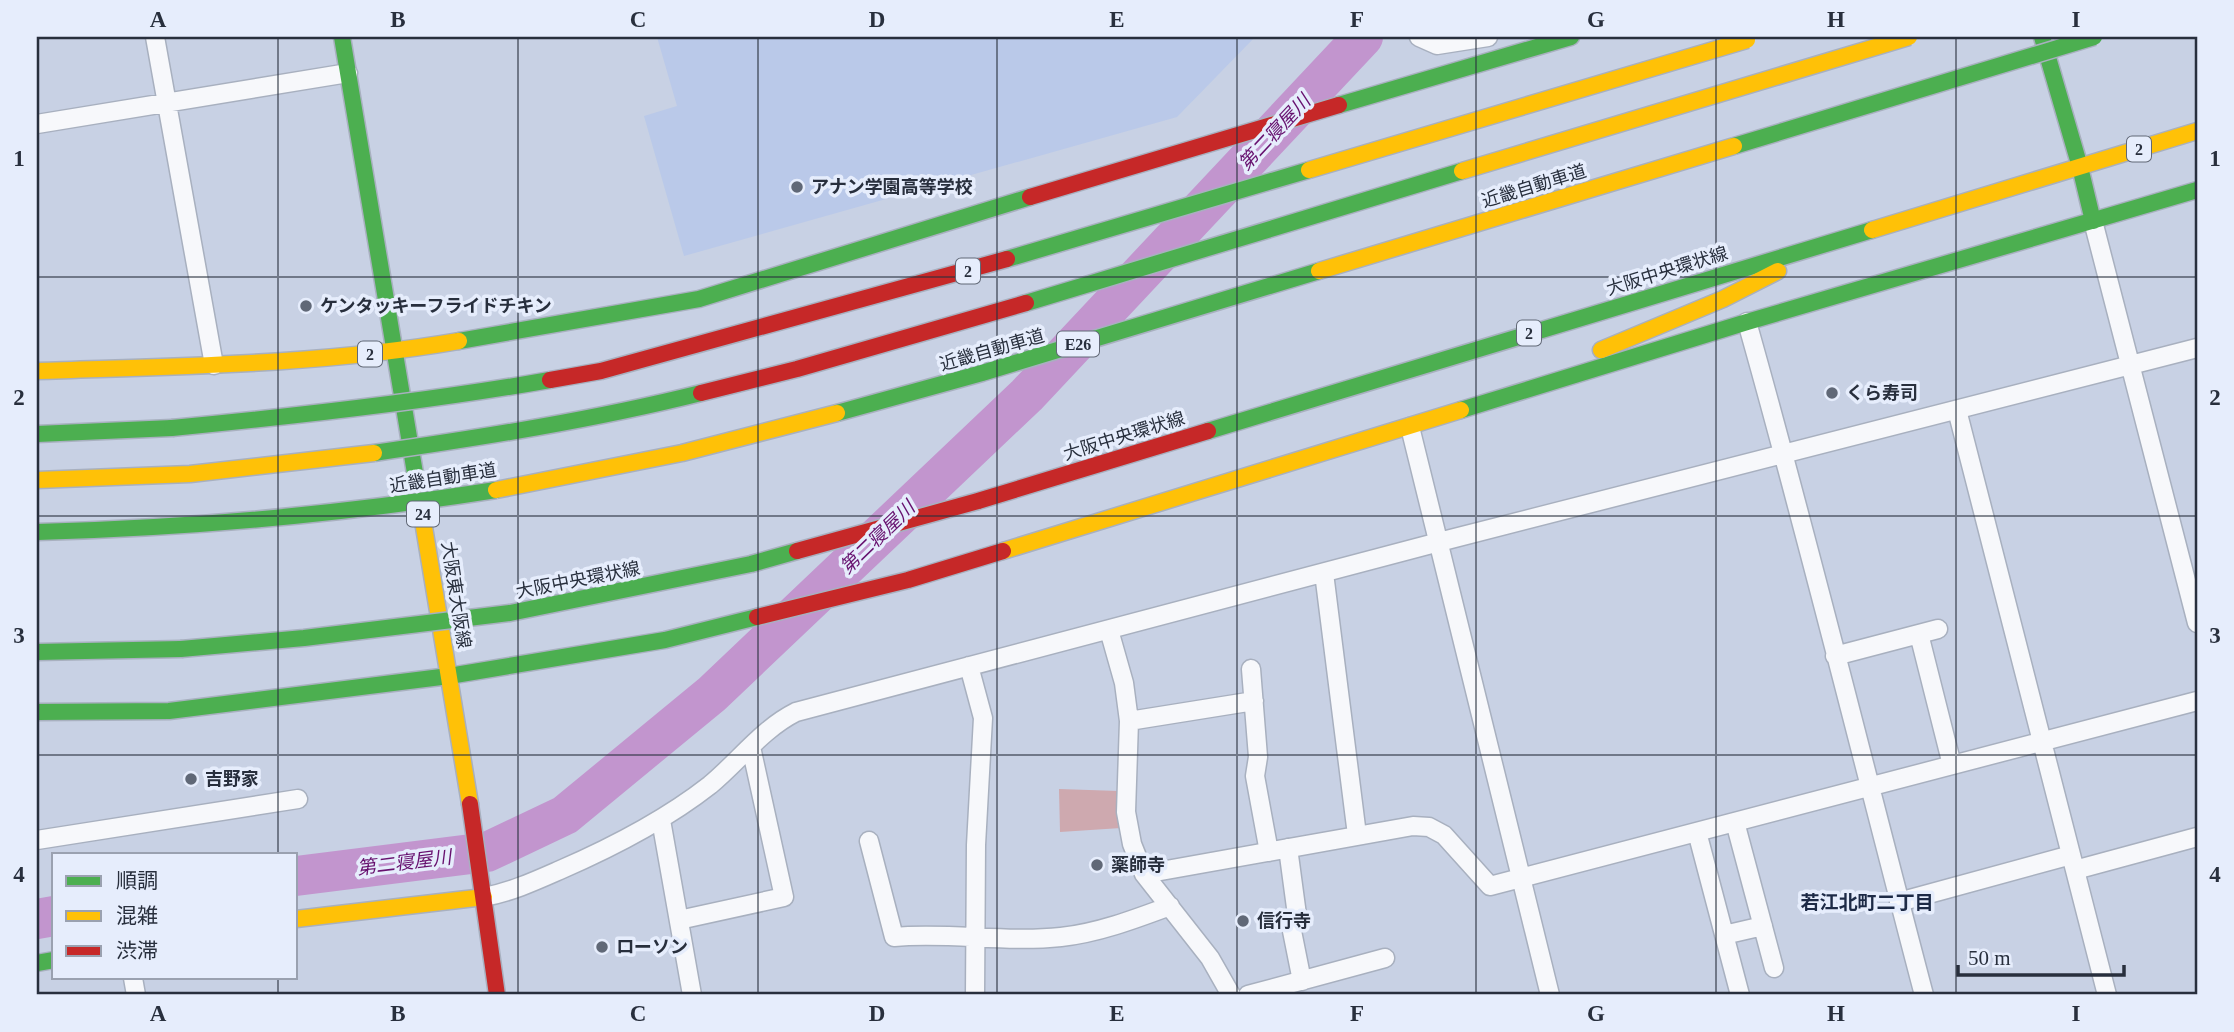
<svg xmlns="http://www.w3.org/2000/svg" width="2234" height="1032" viewBox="0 0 2234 1032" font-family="'Times New Roman','Noto Sans JP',serif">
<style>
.built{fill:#bac9e9}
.green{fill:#cea9af}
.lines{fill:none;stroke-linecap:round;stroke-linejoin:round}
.river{stroke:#c295ce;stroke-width:40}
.street-casing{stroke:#a8b0bf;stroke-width:21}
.fast-casing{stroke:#a8b0bf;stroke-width:19}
.slow-casing{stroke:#a8b0bf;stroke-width:19}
.jam-casing{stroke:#a8b0bf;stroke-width:19}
.street{stroke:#f7f8fb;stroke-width:18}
.fast{stroke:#4caf50;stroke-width:16}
.slow{stroke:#ffc107;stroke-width:16}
.jam{stroke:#c62828;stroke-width:16}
.fast-bridge-casing{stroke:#a8b0bf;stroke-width:19;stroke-linecap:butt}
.slow-bridge-casing{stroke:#a8b0bf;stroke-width:19;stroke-linecap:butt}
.jam-bridge-casing{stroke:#a8b0bf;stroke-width:19;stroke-linecap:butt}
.fast-bridge{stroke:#4caf50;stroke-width:16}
.slow-bridge{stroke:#ffc107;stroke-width:16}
.jam-bridge{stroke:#c62828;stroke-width:16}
.grid{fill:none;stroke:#282f3d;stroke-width:2;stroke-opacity:0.55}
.poi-dot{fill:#606877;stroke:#e6edfc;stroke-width:2.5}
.labels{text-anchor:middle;stroke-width:7;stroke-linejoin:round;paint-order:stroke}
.shield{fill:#e6edfc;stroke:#616876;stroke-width:2}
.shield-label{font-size:16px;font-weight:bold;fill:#282f3d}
.street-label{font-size:18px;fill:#282f3d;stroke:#e6edfc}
.poi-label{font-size:18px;font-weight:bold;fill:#282f3d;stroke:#e6edfc;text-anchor:start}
.water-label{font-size:19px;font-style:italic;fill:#67116f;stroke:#e6edfc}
.neighbourhood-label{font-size:19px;font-weight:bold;fill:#1d2a46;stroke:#e6edfc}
.neatline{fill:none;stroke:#282f3d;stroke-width:2.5}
.grid-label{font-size:23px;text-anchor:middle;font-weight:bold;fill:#282f3d}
</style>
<rect width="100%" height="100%" fill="#c8d1e4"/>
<path class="built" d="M657,37H1255L1177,117L684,256L644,116L677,106Z"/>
<path class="green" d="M1059,789L1119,791L1121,828L1060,832Z"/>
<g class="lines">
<path class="river" d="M296,876L487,852L565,815L712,694L1027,395L1363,37
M37,919L54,916"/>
<g class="street-casing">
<path id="street" d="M155,37L214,365
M1419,37L1437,45L1488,37
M37,124L348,73
M2093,221L2197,623
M1747,322C1810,545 1865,771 1924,995
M1957,410L2107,995
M1410,427L1550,995
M1324,573L1357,835
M1109,630L1124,683L1129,721L1126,812L1132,844L1144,874L1210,958L1231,995
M1919,634L1952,765
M1835,656L1938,629
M969,666L983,718L976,845L975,995
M1251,669L1258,757L1255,776L1269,852
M1129,721L1254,701
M661,820L692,995
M1735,822L1774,968
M1697,832L1740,995
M37,840L298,799
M869,841L894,937C950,932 1005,943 1061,937C1098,933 1135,919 1170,906
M1288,848L1297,915L1292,931L1302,981
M2075,870L2197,837
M1144,874L1413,826L1429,827L1444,835L1490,886L2197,701
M484,897C511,892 535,881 560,870C613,847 664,821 710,785C739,761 762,729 796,712L1439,542L2197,348
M1899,902L2071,855
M679,920L784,897L751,747
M1724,935L1763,926
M133,978L136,995
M1248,995L1385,958"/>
</g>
<g class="fast-casing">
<path id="fast" d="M342,37L417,485
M2042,37L2080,167L2093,221
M1339,105L1571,37
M459,341L699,299L1030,197
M1461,410L1747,322L2197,190
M1208,431L1872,230
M37,434L172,428
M37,652L181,649
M37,712L169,711L449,676L665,640L757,617
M37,963L54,960"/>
</g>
<g class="slow-casing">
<path id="slow" d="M1872,230L2197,131
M1601,350L1723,299L1778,271
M37,371C178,366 320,365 459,341
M417,485L470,804
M1003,551L1461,410
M296,919L484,897"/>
</g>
<g class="jam-casing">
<path id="jam" d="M1030,197L1339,105
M978,501L1208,431
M757,617L908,580L1003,551
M470,804L497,995"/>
</g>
<use href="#street" class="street"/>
<use href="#fast" class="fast"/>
<use href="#slow" class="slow"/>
<use href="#jam" class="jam"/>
<g class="fast-bridge-casing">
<path id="fast-bridge" d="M1734,146L2094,37
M1007,259L1309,170
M1026,303L1462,171
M837,413L982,373L1319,271
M172,428C298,416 425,402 550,380
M374,453C484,437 593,420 701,393
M37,532C191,528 344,514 496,490
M181,649L304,638L510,613L751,564L797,551"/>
</g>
<g class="slow-bridge-casing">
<path id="slow-bridge" d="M1309,170L1747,40
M1462,171L1909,37
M1319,271L1734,146
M37,480L190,474L374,453
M496,490L682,453L837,413"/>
</g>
<g class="jam-bridge-casing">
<path id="jam-bridge" d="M550,380L601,371L1007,259
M701,393L797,369L1026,303
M797,551L978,501"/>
</g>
<use href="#fast-bridge" class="fast-bridge"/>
<use href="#slow-bridge" class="slow-bridge"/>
<use href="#jam-bridge" class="jam-bridge"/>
</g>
<path class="grid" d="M278,37V855M518,37V995M758,37V995M997,37V995M1237,37V995M1476,37V995M1716,37V995M1956,37V995M37,277H2197M37,516H2197M37,755H2197M278,978V995"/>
<g class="poi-dot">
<circle cx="797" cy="187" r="7"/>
<circle cx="306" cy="306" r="7"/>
<circle cx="1832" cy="393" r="7"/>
<circle cx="191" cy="779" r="7"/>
<circle cx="1097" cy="865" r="7"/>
<circle cx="1243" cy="921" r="7"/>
<circle cx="602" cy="947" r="7"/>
</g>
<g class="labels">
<g class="shield">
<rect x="2127" y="136.5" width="24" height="25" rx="5"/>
<rect x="956" y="258.5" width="24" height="25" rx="5"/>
<rect x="1517" y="320.5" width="24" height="25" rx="5"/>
<rect x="1057" y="331.5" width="42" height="25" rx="5"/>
<rect x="358" y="341.5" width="24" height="25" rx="5"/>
<rect x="407" y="501.5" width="32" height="25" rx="5"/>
</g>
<g class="shield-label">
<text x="2139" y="155">2</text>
<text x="968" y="277">2</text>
<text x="1529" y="339">2</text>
<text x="1078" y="350">E26</text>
<text x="370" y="360">2</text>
<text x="423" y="520">24</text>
</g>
<g class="street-label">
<text transform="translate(1534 186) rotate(-17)" y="6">近畿自動車道</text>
<text transform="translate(1667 271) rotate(-17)" y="6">大阪中央環状線</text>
<text transform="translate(992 350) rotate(-16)" y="6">近畿自動車道</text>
<text transform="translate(1124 436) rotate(-17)" y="6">大阪中央環状線</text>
<text transform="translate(443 478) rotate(-9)" y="6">近畿自動車道</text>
<text transform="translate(578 580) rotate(-11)" y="6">大阪中央環状線</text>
<text transform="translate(456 595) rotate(81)" y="6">大阪東大阪線</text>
</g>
<g class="poi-label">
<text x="811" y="193">アナン学園高等学校</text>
<text x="320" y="312">ケンタッキーフライドチキン</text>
<text x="1846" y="399">くら寿司</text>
<text x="205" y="785">吉野家</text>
<text x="1111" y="871">薬師寺</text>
<text x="1257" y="927">信行寺</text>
<text x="616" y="953">ローソン</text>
</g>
<g class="water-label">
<text transform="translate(1274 132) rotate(-47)" y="7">第二寝屋川</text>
<text transform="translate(877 537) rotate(-44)" y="7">第二寝屋川</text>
<text transform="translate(404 862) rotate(-7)" y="7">第二寝屋川</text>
</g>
<g class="neighbourhood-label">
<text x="1867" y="909">若江北町二丁目</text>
</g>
</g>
<rect width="2234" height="1032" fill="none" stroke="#e6edfc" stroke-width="77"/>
<rect x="52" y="853" width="245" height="126" fill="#e6edfc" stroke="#9aa1b0" stroke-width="2"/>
<rect x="66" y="876" width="35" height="10" fill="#4caf50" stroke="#9aa1b0" stroke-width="2"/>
<text x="116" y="888" font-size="21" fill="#282f3d">順調</text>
<rect x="66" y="911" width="35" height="10" fill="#ffc107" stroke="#9aa1b0" stroke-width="2"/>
<text x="116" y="923" font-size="21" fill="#282f3d">混雑</text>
<rect x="66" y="946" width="35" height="10" fill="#c62828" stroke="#9aa1b0" stroke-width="2"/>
<text x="116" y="958" font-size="21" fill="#282f3d">渋滞</text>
<path d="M1958 965v10h166v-10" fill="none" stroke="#282f3d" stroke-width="3.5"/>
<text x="1968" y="965" font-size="21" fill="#282f3d" stroke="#e6edfc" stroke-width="5" paint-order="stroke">50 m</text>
<rect x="38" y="38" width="2158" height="955" class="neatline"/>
<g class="grid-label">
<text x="158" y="27">A</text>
<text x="398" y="27">B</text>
<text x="638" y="27">C</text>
<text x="877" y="27">D</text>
<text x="1117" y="27">E</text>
<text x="1357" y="27">F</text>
<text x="1596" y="27">G</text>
<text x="1836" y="27">H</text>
<text x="2076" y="27">I</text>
<text x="19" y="166">1</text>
<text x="2215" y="166">1</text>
<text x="19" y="405">2</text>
<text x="2215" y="405">2</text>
<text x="19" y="643">3</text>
<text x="2215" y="643">3</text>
<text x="19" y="882">4</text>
<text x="2215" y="882">4</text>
<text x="158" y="1021">A</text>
<text x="398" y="1021">B</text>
<text x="638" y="1021">C</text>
<text x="877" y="1021">D</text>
<text x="1117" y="1021">E</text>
<text x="1357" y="1021">F</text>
<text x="1596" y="1021">G</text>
<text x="1836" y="1021">H</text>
<text x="2076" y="1021">I</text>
</g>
</svg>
